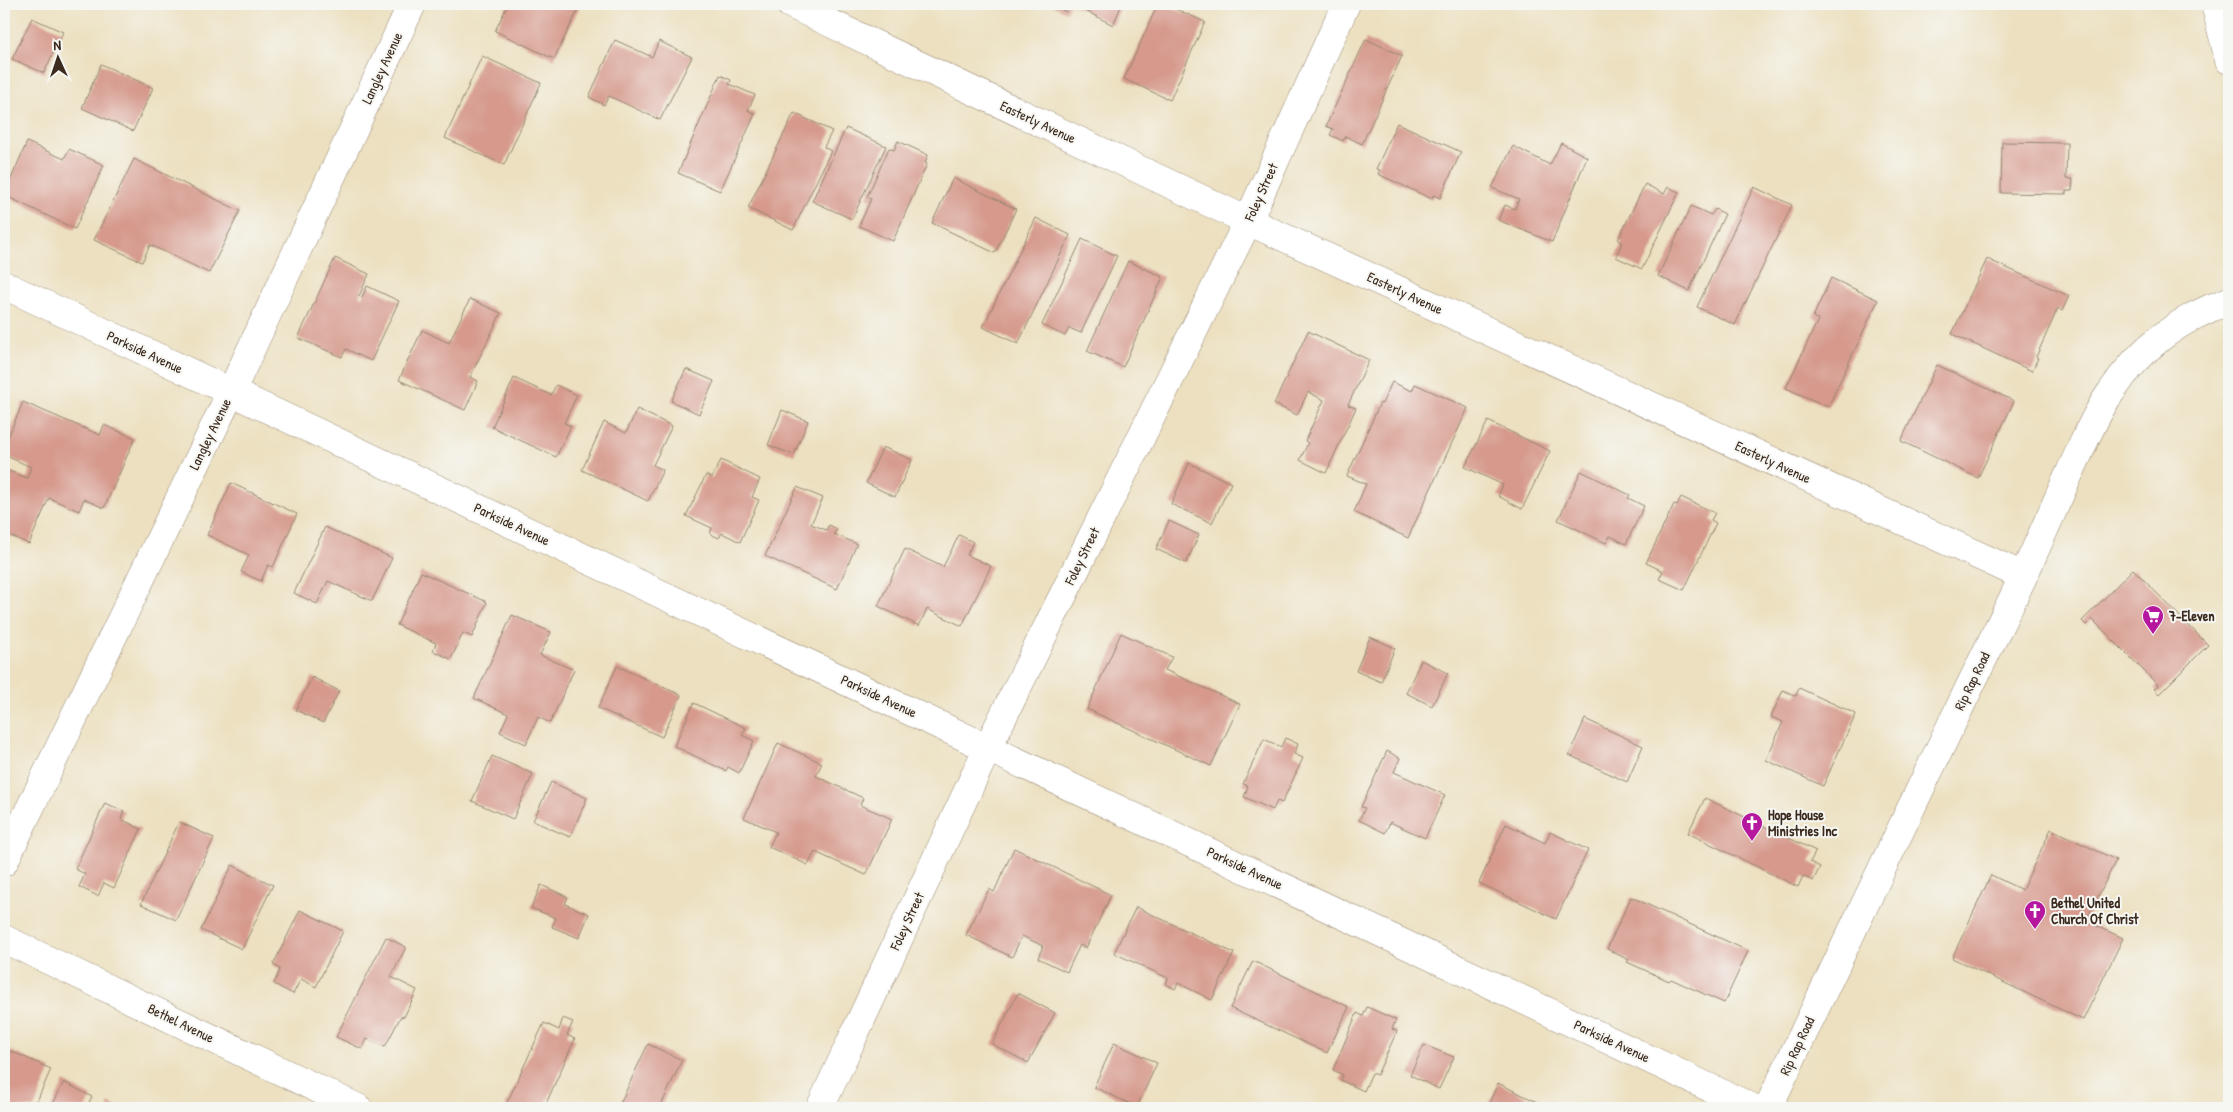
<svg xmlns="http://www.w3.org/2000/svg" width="2233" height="1112" viewBox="0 0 2233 1112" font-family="'Patrick Hand',sans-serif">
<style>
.building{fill:#d6998c}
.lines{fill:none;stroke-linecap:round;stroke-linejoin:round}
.minor-casing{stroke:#94856f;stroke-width:29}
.secondary-casing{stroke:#94856f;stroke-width:29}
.minor{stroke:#fff;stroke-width:28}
.secondary{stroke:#fff;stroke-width:28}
.labels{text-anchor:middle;stroke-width:4;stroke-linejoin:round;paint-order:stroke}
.street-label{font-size:14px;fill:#3b2a1e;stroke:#f6f6f2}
.poi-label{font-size:14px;font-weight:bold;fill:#3b2a1e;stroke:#f6f6f2;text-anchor:start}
</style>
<rect width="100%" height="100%" fill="#f6f6f2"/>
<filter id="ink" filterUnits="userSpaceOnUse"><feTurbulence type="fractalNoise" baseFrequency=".02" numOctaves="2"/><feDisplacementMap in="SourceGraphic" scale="10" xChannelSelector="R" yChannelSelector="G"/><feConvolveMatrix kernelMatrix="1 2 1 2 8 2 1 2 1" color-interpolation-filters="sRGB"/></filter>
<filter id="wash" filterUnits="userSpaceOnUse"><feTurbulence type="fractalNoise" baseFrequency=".0096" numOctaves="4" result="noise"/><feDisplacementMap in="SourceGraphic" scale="20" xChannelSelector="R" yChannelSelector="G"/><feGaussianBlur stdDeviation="1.12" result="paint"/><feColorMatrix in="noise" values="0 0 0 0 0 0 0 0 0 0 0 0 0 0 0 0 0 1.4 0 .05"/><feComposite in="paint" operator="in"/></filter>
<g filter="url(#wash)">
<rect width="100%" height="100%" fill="#ece0c0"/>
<g id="blocks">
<path class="building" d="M508,4H581L554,59L495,31Z
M1050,4H1070L1066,12Z
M1072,4H1122L1113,25Z
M1158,4H1164L1205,22L1170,100L1124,79Z
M1718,4H1738V5L1718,7Z
M32,18L63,32L44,73L12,59Z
M1366,39L1402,56L1362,144L1345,136L1343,141L1330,135L1333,129L1326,126Z
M615,40L652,57L659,41L692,57L660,120L609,96L604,105L589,97Z
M482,56L541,83L504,165L445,138Z
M101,64L153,88L133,131L82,108Z
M720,75L731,80L729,84L755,95L748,110L755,114L720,191L678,173Z
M794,113L832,131L824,147L831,151L793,230L748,208Z
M1397,123L1461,152L1440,198L1433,195L1432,199L1378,174L1380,170L1376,169Z
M846,128L886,146L852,219L812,201Z
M898,141L928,155L925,163L927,164L893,241L859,226L871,199L867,197L889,148L894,150Z
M27,142L64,159L69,149L104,165L75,229L4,195Z
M2002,142L2067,143L2066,179H2073L2072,191H2066V194L2001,193Z
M1561,143L1587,157L1552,242L1498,220L1505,205L1515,209L1519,199L1492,188L1513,146L1550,165Z
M134,159L240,211L209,273L150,245L142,262L94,240Z
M953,178L1016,209L995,253L932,223Z
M1645,184L1664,194L1668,187L1679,192L1642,269L1616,257L1622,242L1618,240Z
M1754,187L1792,205L1735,325L1697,307Z
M1691,206L1711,215L1715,209L1725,214L1689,291L1658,276Z
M1036,218L1070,235L1018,344L983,327Z
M1082,239L1117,256L1081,333L1069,328L1065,336L1042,325Z
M335,258L369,274L359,296L362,297L367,286L399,301L371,361L346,349L342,357L298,338Z
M1987,259L2069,296L2062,311L2058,308L2036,357L2038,358L2032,371L1952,334Z
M1128,261L1163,277L1123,367L1087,351Z
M1831,278L1878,300L1828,407L1786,388L1818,320L1813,317Z
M470,299L501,313L470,377L478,381L465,410L399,380L422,330L449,343Z
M1308,331L1369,360L1348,405L1356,408L1326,473L1300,460L1308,443L1305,441L1324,400L1308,392L1297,415L1274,404Z
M1937,365L2014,401L1978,478L1901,441Z
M686,369L714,381L699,414L671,401Z
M514,378L551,395L556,385L577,395L564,423L571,426L556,457L492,427Z
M1392,382L1412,391L1415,384L1468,408L1408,538L1354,512L1366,484L1347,476L1380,403L1382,404Z
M23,402L100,435L104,425L135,438L104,508L84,499L79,511L49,498L29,544L4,533V482L9,471L27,478L31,467L4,455V447Z
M637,409L672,426L653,465L663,470L648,501L582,470L604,422L626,433Z
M782,410L808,421L794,455L768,445Z
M1488,421L1550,451L1522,509L1498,496L1503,485L1465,467Z
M883,447L912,460L895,497L866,483Z
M721,460L760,479L752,497L759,500L740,542L722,533L719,538L710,534L712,528L686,516L706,475L712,478Z
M1189,463L1231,483L1212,523L1171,504Z
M1581,471L1630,495L1628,498L1644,506L1626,544L1610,536L1606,543L1558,520Z
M231,483L297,514L273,567L268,565L261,581L241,572L249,555L207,535Z
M797,487L823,498L811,524L826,530L829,525L837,529L834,534L857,544L837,589L765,556Z
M1681,497L1715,513L1711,520L1716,523L1684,590L1659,579L1663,571L1646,563L1674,504L1677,505Z
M1169,521L1199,535L1186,563L1156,549Z
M325,527L392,558L372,601L328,581L317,604L294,593Z
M959,535L973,542L967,555L991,566L962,626L927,609L919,626L878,606L905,549L943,567Z
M2133,569L2208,645L2159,694L2154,689L2158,685L2092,619L2086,625L2082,621Z
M421,572L487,602L472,637L463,633L451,659L433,651L436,643L397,625Z
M512,615L551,632L540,655L574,670L550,723L538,717L526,744L500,732L508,714L474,698Z
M1121,633L1172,657L1165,670L1240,704L1211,766L1087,709Z
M1370,637L1395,648L1381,682L1356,671Z
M1421,660L1448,673L1432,706L1406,693Z
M617,666L681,695L662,737L598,708Z
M312,677L339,691L323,723L296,710Z
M1799,688L1856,714L1823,786L1766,760L1783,722L1771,717L1783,690L1796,696Z
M694,703L746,728L742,735L754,741L739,773L728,767L726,771L674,746Z
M1585,719L1643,746L1627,782L1569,755Z
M2229,724V742L2224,725Z
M1285,738L1298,744L1294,754L1303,758L1282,803L1277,801L1273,810L1244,797L1248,786L1243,784L1264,739L1281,747Z
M778,743L822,763L816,776L863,798L860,805L892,819L866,875L815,852L808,865L769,847L776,832L744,818Z
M1387,751L1400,758L1394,772L1445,795L1425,838L1390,822L1385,833L1359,820L1365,808L1361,807Z
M492,756L533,774L513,819L472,801Z
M551,782L587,798L570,837L533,821Z
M1705,798L1816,851L1810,862L1820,867L1813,881L1803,876L1798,887L1688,833Z
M105,803L124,811L121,819L141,829L114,888L104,883L98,896L79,887L85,874L75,869Z
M179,822L214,838L176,920L141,904Z
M1506,824L1545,843L1550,832L1588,850L1556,919L1479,883Z
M2051,829L2116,860L2086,921L2123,938L2083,1020L1952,958L1991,875L2022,890Z
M1014,848L1111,895L1086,948L1080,945L1067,972L1038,958L1043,946L1022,936L1012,957L966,935L989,889L994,892Z
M232,865L273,885L242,949L201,930Z
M541,885L568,897L565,904L589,914L579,938L552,927L556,918L531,908Z
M1631,897L1748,951L1724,1003L1671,979L1669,981L1627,962L1629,960L1607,949Z
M1136,907L1234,953L1212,1000L1178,983L1175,989L1166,984L1168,978L1114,953Z
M300,910L343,931L316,987L301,979L293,994L274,984L280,969L273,965Z
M386,937L406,947L391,977L417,990L404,1017L401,1016L385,1047L367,1039L362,1049L336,1037Z
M1253,961L1349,1007L1327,1053L1230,1008Z
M1018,993L1055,1013L1028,1063L992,1044Z
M1367,1007L1396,1020L1392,1029L1397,1031L1377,1075L1372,1073L1364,1091L1340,1080L1343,1075L1333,1070L1357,1013L1363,1016Z
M563,1018L573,1022L567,1035L575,1039L544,1108L505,1107L544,1023L559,1030Z
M1114,1043L1157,1063L1137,1107L1094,1087Z
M648,1044L682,1060L660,1108H618Z
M1424,1045L1454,1057L1439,1089L1410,1075Z
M11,1051L51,1069L34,1108H4V1066Z
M64,1082L92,1097L86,1108H51Z
M1498,1083L1543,1105L1542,1108H1487Z
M109,1103L119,1108H107Z"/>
</g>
</g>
<g filter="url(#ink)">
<use href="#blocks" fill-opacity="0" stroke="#94856f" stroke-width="1"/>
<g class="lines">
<g class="minor-casing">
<path id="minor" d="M790,4L1248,221L2023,576
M4,285L1753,1108
M4,862L231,392L412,4
M4,939L358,1108
M820,1108L988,747L1248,221L1346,4"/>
</g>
<g class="secondary-casing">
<path id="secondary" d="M2215,4L2229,60
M1768,1108C1849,937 1930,767 2013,598C2033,556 2051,514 2070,472C2083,445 2094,416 2111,392C2141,347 2179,318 2229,301"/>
</g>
<use href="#minor" class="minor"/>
<use href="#secondary" class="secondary"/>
</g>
</g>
<defs>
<g id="supermarket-pin" transform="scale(1.125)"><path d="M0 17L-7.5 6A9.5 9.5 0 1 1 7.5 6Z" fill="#b5179e" stroke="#f6f6f2"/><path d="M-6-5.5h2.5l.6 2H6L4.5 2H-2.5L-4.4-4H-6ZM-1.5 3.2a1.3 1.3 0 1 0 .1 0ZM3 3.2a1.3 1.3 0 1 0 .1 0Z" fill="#fff"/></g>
<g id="church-pin" transform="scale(1.125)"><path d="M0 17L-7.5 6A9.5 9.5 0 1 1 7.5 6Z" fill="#b5179e" stroke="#f6f6f2"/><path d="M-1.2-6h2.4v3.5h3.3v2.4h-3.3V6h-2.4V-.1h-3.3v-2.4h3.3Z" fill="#fff"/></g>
</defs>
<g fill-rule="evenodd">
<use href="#supermarket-pin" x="2153" y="616"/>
<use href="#church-pin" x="1752" y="823"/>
<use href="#church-pin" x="2035" y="911"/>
</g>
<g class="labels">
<g class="street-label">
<text transform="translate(382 68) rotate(-65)" y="5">Langley Avenue</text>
<text transform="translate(1038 122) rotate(25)" y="5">Easterly Avenue</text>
<text transform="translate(1261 192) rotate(-66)" y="5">Foley Street</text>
<text transform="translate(1405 293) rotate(25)" y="5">Easterly Avenue</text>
<text transform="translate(145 352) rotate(25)" y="5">Parkside Avenue</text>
<text transform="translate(210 434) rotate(-64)" y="5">Langley Avenue</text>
<text transform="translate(1773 462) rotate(25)" y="5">Easterly Avenue</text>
<text transform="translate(512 524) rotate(25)" y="5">Parkside Avenue</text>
<text transform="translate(1082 556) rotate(-64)" y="5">Foley Street</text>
<text transform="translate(1972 681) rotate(-64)" y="5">Rip Rap Road</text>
<text transform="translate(879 696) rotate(25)" y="5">Parkside Avenue</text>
<text transform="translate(1245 868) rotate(25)" y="5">Parkside Avenue</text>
<text transform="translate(907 921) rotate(-65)" y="5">Foley Street</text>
<text transform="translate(181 1023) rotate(26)" y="5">Bethel Avenue</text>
<text transform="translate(1612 1041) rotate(25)" y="5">Parkside Avenue</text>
<text transform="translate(1797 1046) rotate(-65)" y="5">Rip Rap Road</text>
</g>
<g class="poi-label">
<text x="2169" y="621">7-Eleven</text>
<text x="1768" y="820">Hope House<tspan x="1768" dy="16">Ministries Inc</tspan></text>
<text x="2051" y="908">Bethel United<tspan x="2051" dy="16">Church Of Christ</tspan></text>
</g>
</g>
<rect width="2233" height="1112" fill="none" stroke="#f6f6f2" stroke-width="20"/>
<g transform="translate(58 58) rotate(357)" stroke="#f6f6f2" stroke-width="4" paint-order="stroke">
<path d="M0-4L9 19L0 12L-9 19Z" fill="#3b2a1e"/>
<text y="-8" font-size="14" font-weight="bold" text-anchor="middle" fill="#3b2a1e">N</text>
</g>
</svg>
